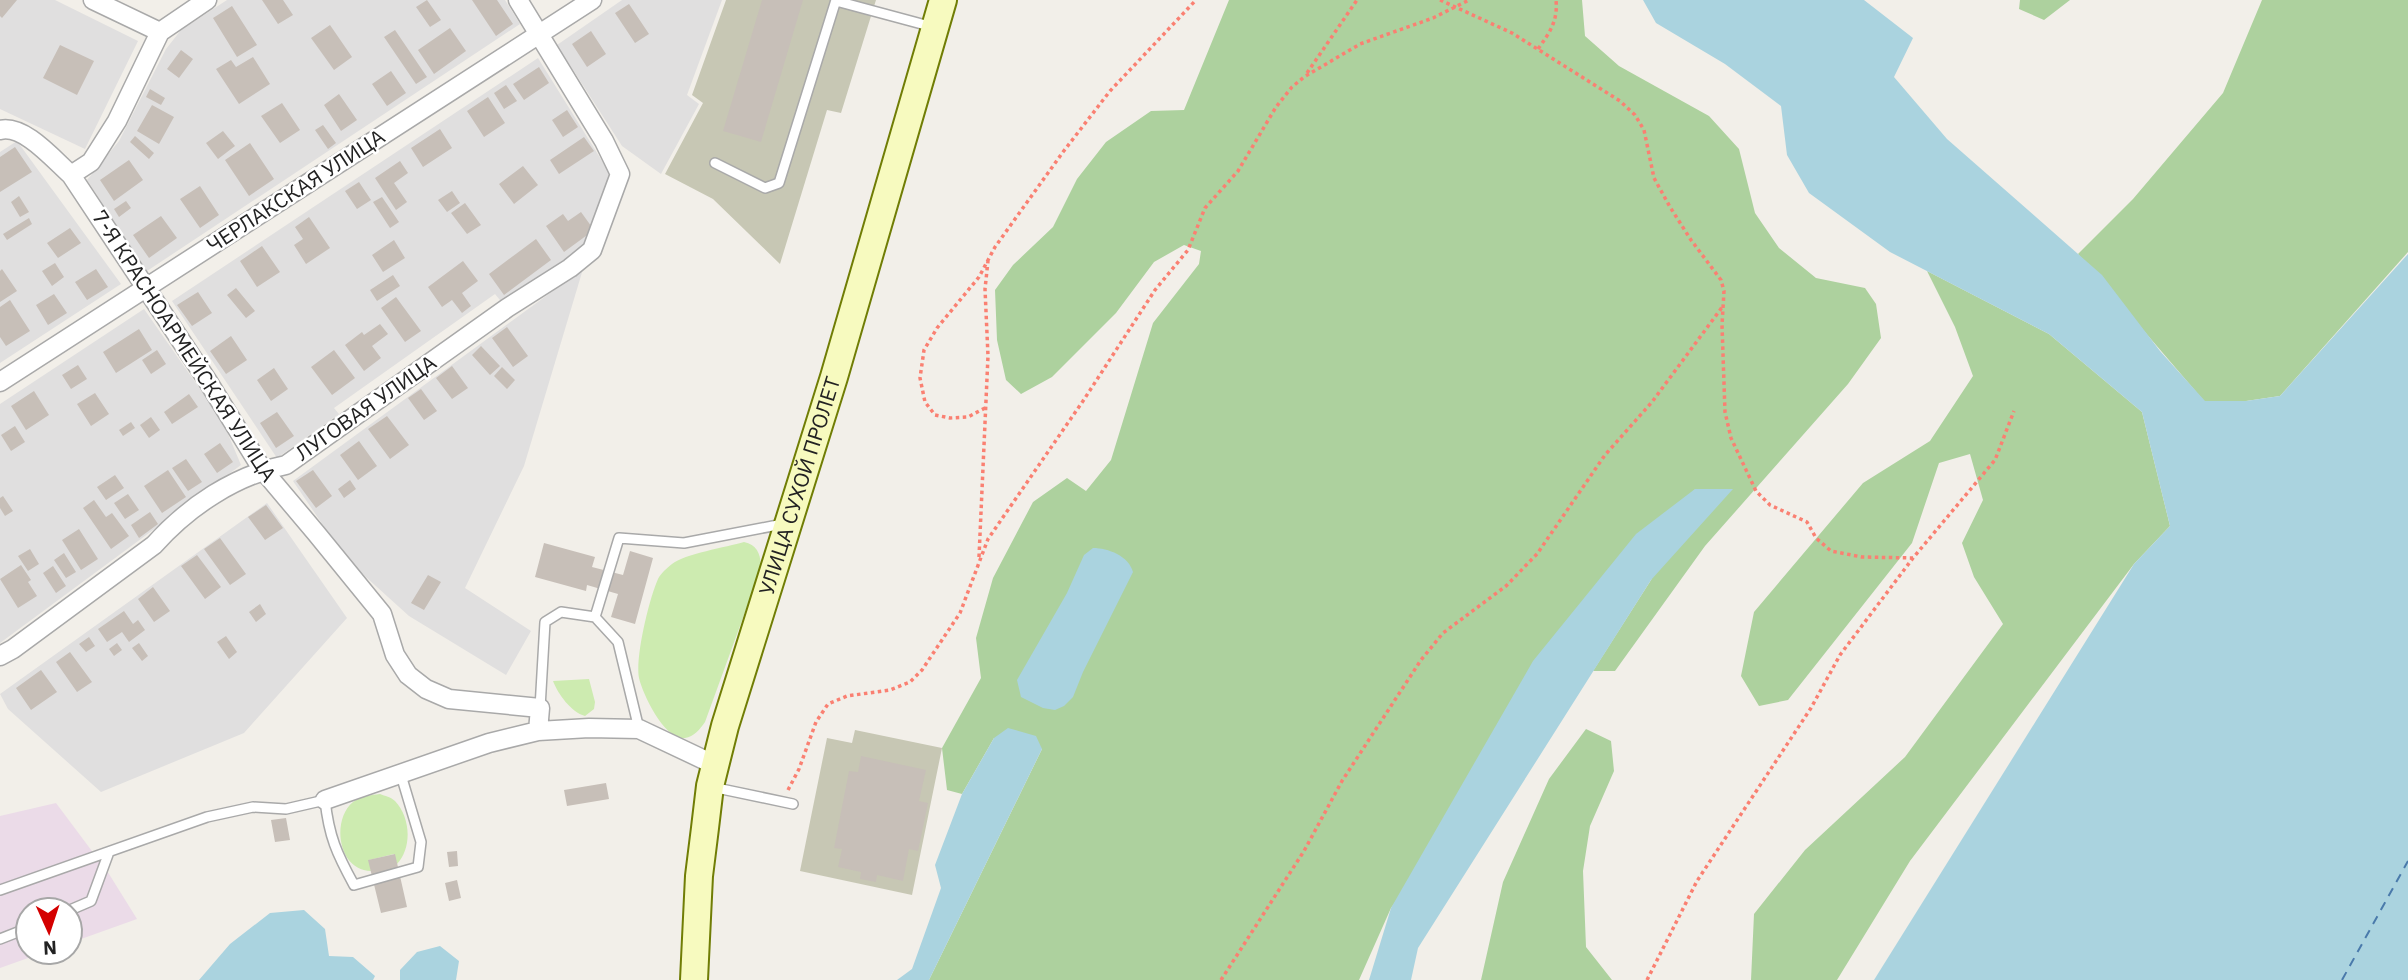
<svg xmlns="http://www.w3.org/2000/svg" width="2408" height="980" viewBox="0 0 2408 980" font-family="'IBM Plex Sans',sans-serif">
<style>
.residential{fill:#e0dfdf}
.industrial{fill:#ebdbe8}
.construction{fill:#c7c7b4}
.grass{fill:#cdebb0}
.forest{fill:#add19e}
.water{fill:#aad3df}
.lines{fill:none;stroke-linecap:round;stroke-linejoin:round}
.ferry{stroke:#4a7aab;stroke-width:2;stroke-dasharray:9 7;stroke-linecap:butt}
.building{fill:#c7bfb8}
.lane-casing{stroke:#a9a9a9;stroke-width:12}
.street-casing{stroke:#a9a9a9;stroke-width:21}
.secondary-casing{stroke:#707d05;stroke-width:30}
.path{stroke:#fa8072;stroke-width:3.5;stroke-dasharray:3.5 3.5;stroke-linecap:butt}
.lane{stroke:#fff;stroke-width:9}
.street{stroke:#fff;stroke-width:18}
.secondary{stroke:#f7fabf;stroke-width:26}
.labels{text-anchor:middle;stroke-width:5;stroke-linejoin:round;paint-order:stroke}
.street-label{font-size:21px;fill:#222;stroke:#fff}
</style>
<rect width="100%" height="100%" fill="#f2efe9"/>
<path class="residential" d="M0,0H55L138,41L85,149L0,109Z
M227,0H505L520,24L147,271L87,180L119,141L166,49L181,30Z
M622,0H722L687,95L699,104L661,174L622,146L557,45Z
M538,58L612,177L588,247L504,305L495,294L334,408L339,414L277,458L172,301Z
M17,141L121,284L0,363V152Z
M583,269L524,466L465,588L531,631L506,675L409,616L346,559L293,481Z
M144,309L223,422L241,465L0,643V404Z
M267,503L347,618L244,733L101,792L8,709L0,694Z"/>
<path class="industrial" d="M56,803L109,874L137,919L70,943V910H28V952H45L0,968V816Z"/>
<path class="construction" d="M726,0H876L841,113L827,110L780,264L713,199L665,174L703,103L692,95Z
M855,730L942,748L912,895L800,871L827,738L852,743Z"/>
<path class="grass" d="M744,542C759,545 762,558 760,571L705,722C700,729 694,737 685,738C665,741 643,695 639,678C635,658 649,599 658,579C661,573 667,568 672,564C684,554 727,547 744,542Z
M589,679L595,702L594,709L585,716C571,712 558,694 553,681Z
M380,794C385,796 391,797 395,801C411,818 412,848 397,864L394,854L369,860L371,871C338,871 331,820 353,802C361,796 371,795 380,794Z"/>
<path class="forest" d="M1229,0H1582L1585,36L1619,66L1709,116L1739,149L1755,213L1779,248L1816,278L1865,288L1876,304L1881,338L1848,384L1705,546L1615,671H1593L1651,580L1695,489L1391,908L1359,980H929L1042,749L994,738L962,794L947,790L942,748L981,678L976,638L993,578L1033,502L1067,478L1086,491L1111,460L1153,323L1199,264L1201,251L1184,245L1154,262L1116,313L1052,377L1021,394L1006,380L997,340L995,290L1013,265L1053,227L1077,179L1106,142L1151,111L1184,110Z
M2020,0H2070L2044,20L2019,9Z
M2262,0H2408V252L2280,396L2246,401H2204L2078,254L2133,199L2223,93Z
M1927,271L2049,334L2142,412L2170,526L2134,564L1910,861L1837,980H1751L1754,914L1805,850L1905,757L2003,624L1974,577L1962,543L1983,500L1970,454L1939,463L1912,543L1788,700L1759,706L1741,676L1754,612L1863,483L1930,441L1973,376L1955,327Z
M1586,729L1611,741L1614,771L1590,826L1583,871L1586,947L1612,980H1481L1503,882L1549,779Z"/>
<path class="water" d="M1643,0H1864L1913,38L1894,77L1947,139L2102,275L2160,351L2205,401H2246L2280,396L2408,254V980H1874L2134,564L2170,526L2142,412L2049,334L1890,252L1809,193L1787,155L1781,106L1725,64L1656,23Z
M1695,489H1733L1651,580L1418,948L1411,980H1369L1391,908L1533,661L1636,534Z
M1093,548C1108,548 1129,556 1133,572L1083,672L1073,697L1064,706L1055,710L1043,708L1021,697L1017,680L1067,593L1084,555Z
M1008,728L1036,736L1042,749L929,980H897L912,969L941,888L935,865L962,794L994,738Z
M304,910L325,929L329,956L353,957L375,976L373,980H199L230,944L270,913Z
M440,946L459,961L456,980H400V970L417,952Z"/>
<g class="lines">
<path class="ferry" d="M2342,980L2408,861"/>
</g>
<path class="building" d="M0,0H17L2,18L0,16Z
M262,0H283L293,15L278,24Z
M427,0L441,20L430,27L416,7Z
M472,0H497L513,24L496,36Z
M762,0H803L761,142L723,131Z
M629,4L649,34L635,43L615,13Z
M232,6L257,45L237,57L213,18Z
M330,25L352,57L334,70L311,38Z
M450,28L466,51L434,74L418,50Z
M395,30L427,77L416,84L384,37Z
M591,31L606,54L587,67L572,44Z
M60,45L94,61L77,95L43,78Z
M181,50L193,59L179,78L167,69Z
M253,57L270,84L239,104L216,69L231,60L236,67Z
M539,67L549,83L524,100L513,84Z
M391,71L406,93L387,106L372,84Z
M506,85L517,101L504,109L494,93Z
M150,89L165,98L161,105L146,97Z
M339,94L357,120L341,131L324,105Z
M488,97L505,123L484,137L467,111Z
M282,103L300,130L280,143L261,116Z
M152,105L174,117L159,144L137,131Z
M567,110L578,127L563,137L552,120Z
M323,125L336,143L328,149L315,130Z
M440,129L452,148L423,167L411,148Z
M223,131L235,146L218,159L206,143Z
M135,136L154,153L149,159L130,142Z
M584,137L594,151L559,174L550,160Z
M250,143L274,179L249,196L225,160Z
M15,147L32,172L0,192V157Z
M129,160L143,180L114,201L100,180Z
M400,161L408,173L394,183L407,202L396,210L375,178Z
M523,166L538,185L514,204L499,184Z
M359,182L371,200L357,209L345,191Z
M200,186L219,215L200,228L180,199Z
M452,191L460,203L447,212L438,200Z
M19,196L29,212L20,217L11,202Z
M382,197L399,222L390,228L373,202Z
M126,201L131,208L119,217L114,209Z
M465,203L481,225L467,234L451,213Z
M581,212L594,230L564,252L546,226L563,214L568,221Z
M161,216L177,238L149,258L133,235Z
M309,217L330,248L306,264L294,245L303,239L295,227Z
M29,218L32,224L7,240L3,234Z
M70,228L81,243L58,258L47,243Z
M536,239L551,260L504,295L489,274Z
M394,240L405,258L383,272L372,255Z
M262,246L280,272L257,287L240,261Z
M463,261L478,281L462,293L471,306L462,313L452,300L442,307L428,287Z
M55,263L64,277L52,286L42,271Z
M2,269L17,291L0,302V271Z
M96,269L108,287L87,300L75,282Z
M393,275L400,286L377,301L370,290Z
M236,288L255,311L246,318L227,295Z
M198,292L212,313L192,326L177,305Z
M54,294L67,313L48,325L36,305Z
M396,297L421,331L405,342L381,308Z
M10,300L30,331L6,346L0,337V307Z
M380,324L388,334L372,346L381,358L364,371L345,345L362,332L364,335Z
M507,327L528,356L513,367L492,338Z
M139,329L152,350L116,373L103,352Z
M231,336L247,360L226,374L210,351Z
M481,346L500,366L490,375L472,355Z
M157,350L166,364L151,374L142,360Z
M334,350L355,378L332,395L311,367Z
M78,365L87,379L71,389L62,375Z
M452,366L468,388L452,399L436,378Z
M502,367L515,380L507,389L494,376Z
M274,368L288,389L271,401L257,380Z
M421,389L437,411L424,420L408,398Z
M34,391L49,415L26,430L11,406Z
M95,393L109,414L91,426L77,404Z
M189,394L198,407L172,424L164,412Z
M277,412L294,436L276,448L260,423Z
M387,416L409,445L390,459L368,429Z
M151,417L160,430L149,438L140,425Z
M131,422L135,428L123,436L119,430Z
M15,426L25,442L11,451L1,435Z
M359,441L377,466L358,480L340,455Z
M220,443L233,462L217,473L204,454Z
M186,459L202,482L188,491L172,468Z
M168,470L186,497L162,513L144,486Z
M313,470L332,496L316,508L296,481Z
M115,475L124,488L106,500L97,487Z
M350,480L356,489L344,498L338,489Z
M128,494L139,510L125,519L114,503Z
M3,496L13,511L5,516L0,508V498Z
M94,500L106,517L112,513L129,536L111,549L83,508Z
M266,505L283,528L265,540L248,517Z
M150,512L158,524L139,538L131,525Z
M79,529L98,559L81,570L62,540Z
M220,538L246,574L230,585L204,549Z
M544,543L595,557L592,567L623,575L630,551L653,558L635,624L611,617L618,594L587,585L586,591L535,577Z
M30,549L39,564L28,571L18,556Z
M64,553L76,572L66,578L54,560Z
M197,555L221,587L205,599L181,566Z
M21,565L31,580L28,582L37,596L18,608L0,579Z
M53,566L66,586L56,593L43,573Z
M428,575L441,582L424,610L411,603Z
M153,587L170,611L154,622L138,599Z
M260,604L266,614L256,622L249,612Z
M124,611L133,624L138,620L145,630L129,642L122,632L107,642L98,629Z
M226,636L237,652L229,659L217,642Z
M89,637L95,646L86,652L79,644Z
M117,643L122,650L114,656L109,649Z
M139,643L148,656L142,661L132,648Z
M70,652L92,682L77,692L56,662Z
M41,670L57,692L31,710L16,688Z
M861,756L926,770L919,801L928,803L918,851L909,849L903,881L877,875L876,882L860,879L861,872L838,867L842,849L834,848L849,771L858,772Z
M606,783L609,799L567,806L564,790Z
M286,818L290,840L275,842L271,820Z
M457,851L458,866L449,867L447,852Z
M395,854L407,907L381,913L368,860Z
M457,880L461,898L449,901L445,883Z"/>
<g class="lines">
<g class="lane-casing">
<path id="lane" d="M836,1L933,27
M715,163L765,188L779,183L836,0
M540,708L545,622L561,612L595,617
M639,729L618,642L595,617L619,538L684,543L783,524
M712,787L793,804
M0,890L207,817L253,807L286,809L325,800C329,837 337,854 354,885L418,867L421,842L401,775
M70,910L91,901L109,852
M0,939L28,928"/>
</g>
<g class="street-casing">
<path id="street" d="M93,0L160,32
M0,130C24,124 54,160 71,175L91,162L117,121L160,32L207,0
M71,175L207,380L262,469L316,533L382,614L395,655L408,675L426,689L449,699L540,708L538,731
M0,382L592,0
M0,656L13,649L154,545C188,507 235,475 286,465L507,308L570,268L592,250L620,174L604,141L518,0
M325,800L489,743L538,731L589,728L639,729L715,765"/>
</g>
<g class="secondary-casing">
<g id="secondary">
<path id="s1" d="M694,980L699,876L705,828L710,786L725,726L834,377L943,0"/>
</g>
</g>
<path class="path" d="M1440,0L1512,33L1620,101L1635,115L1644,130L1654,178L1670,207L1691,240L1721,280L1724,291L1722,325L1725,412L1731,438L1756,491L1770,505L1807,522L1816,538L1831,551L1862,557L1913,558
M1538,49C1550,32 1558,21 1556,0
M1307,73L1357,0
M985,408L968,417L950,418L935,415L925,402L920,378L924,350L937,328L979,277L995,247L1063,152L1110,91L1196,0
M979,557L988,356L985,289L988,261
M788,790L799,769L816,722L828,704L847,696L890,690L910,682L922,670L960,613L988,539L1083,401L1155,290L1188,250L1205,208L1238,171L1276,107L1292,87L1304,77L1360,44L1433,18L1469,0
M1221,980L1304,851L1342,781L1421,660L1443,633L1506,586L1537,554L1605,455L1652,402L1723,306
M1647,980L1697,881L1811,708L1840,655L1913,558L1995,460L2014,411"/>
<use href="#lane" class="lane"/>
<use href="#street" class="street"/>
<use href="#secondary" class="secondary"/>
</g>
<g class="labels">
<g class="street-label">
<text transform="translate(296 191) rotate(-33)" y="7">ЧЕРЛАКСКАЯ УЛИЦА</text>
<text transform="translate(184 346) rotate(57)" y="7">7-Я КРАСНОАРМЕЙСКАЯ УЛИЦА</text>
<text transform="translate(366 408) rotate(-35)" y="7">ЛУГОВАЯ УЛИЦА</text>
<text dy="7" stroke="none"><textPath href="#s1" startOffset="508">УЛИЦА СУХОЙ ПРОЛЕТ</textPath></text>
</g>
</g>
<g transform="translate(49 931) rotate(177)"><circle r="33" fill="#ffffff" stroke="#a7a7a7" stroke-width="2"/>
<path d="M0-5L12 26L0 18L-12 26Z" fill="#d40000"/>
<text y="-10" font-size="19" font-weight="bold" text-anchor="middle" fill="#222222">N</text>
</g>
</svg>
